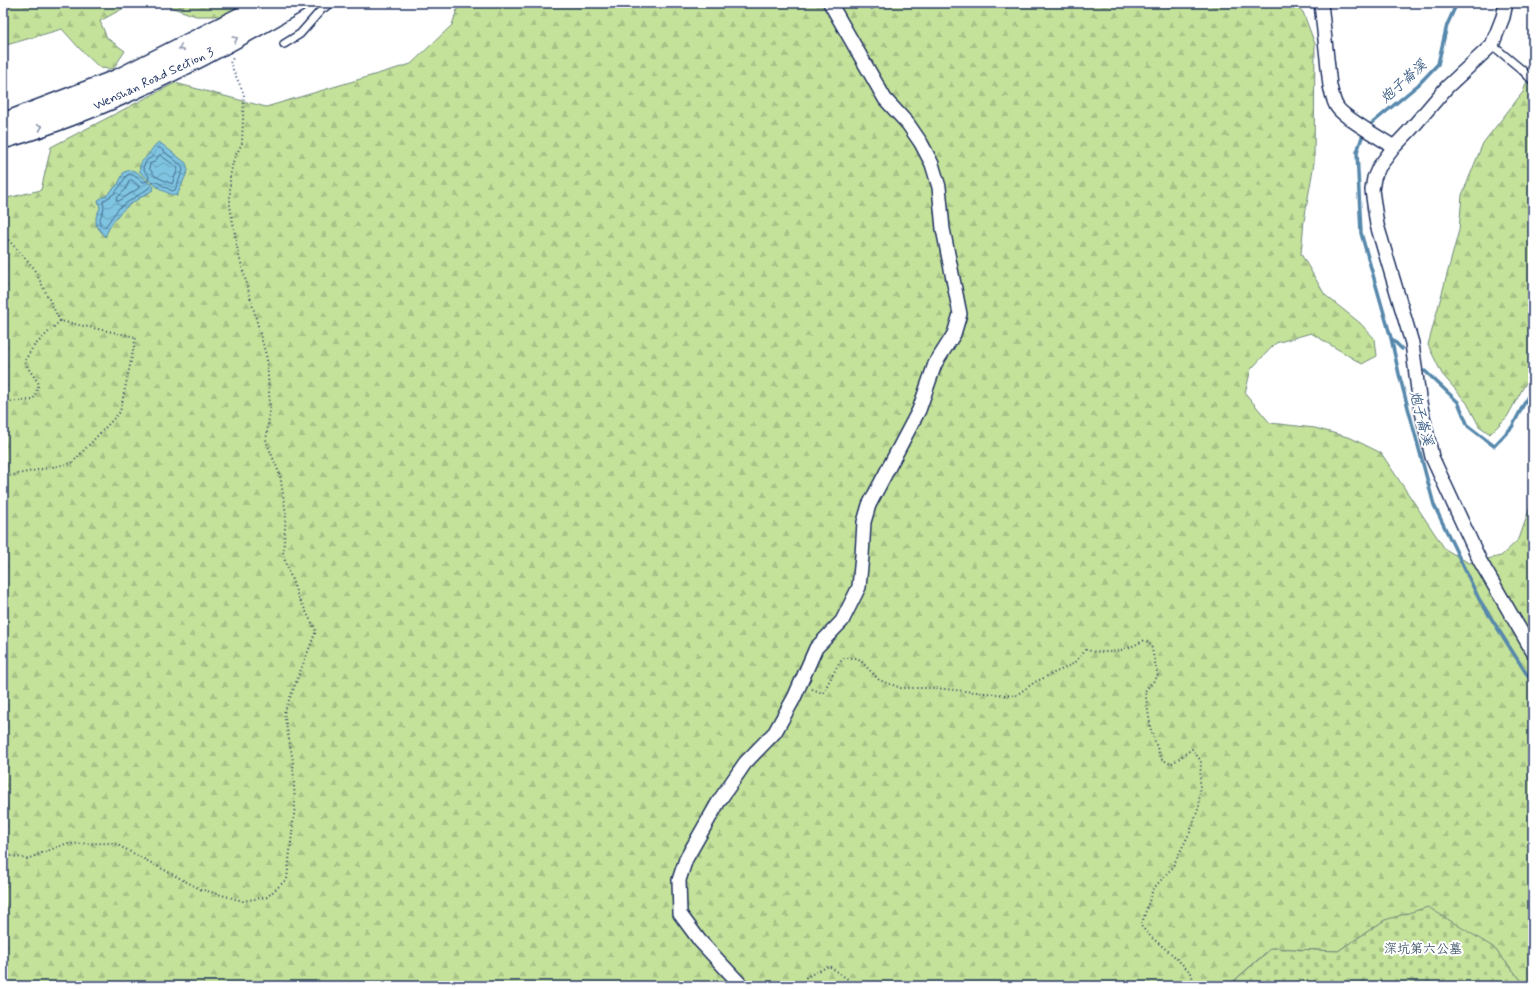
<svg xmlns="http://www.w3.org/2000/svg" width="1536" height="989" viewBox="0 0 1536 989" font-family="Mynerve,'LXGW WenKai TC',sans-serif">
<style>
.forest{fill:url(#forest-firs);stroke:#70887c}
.cemetery{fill:url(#cemetery-stones);stroke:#70887c}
.water{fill:url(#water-waves);stroke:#5788ac}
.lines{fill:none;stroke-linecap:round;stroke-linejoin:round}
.shore{stroke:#436b92;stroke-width:1}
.stream{stroke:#5788ac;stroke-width:3.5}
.service-casing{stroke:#1b2f5e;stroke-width:10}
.minor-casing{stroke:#1b2f5e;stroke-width:16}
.secondary-casing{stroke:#1b2f5e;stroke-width:22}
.path{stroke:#1b2f5e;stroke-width:2;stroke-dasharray:1 3;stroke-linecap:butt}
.service{stroke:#fff;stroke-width:7}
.minor{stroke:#fff;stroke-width:13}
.secondary{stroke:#fff;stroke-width:19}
.oneway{stroke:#8d97ae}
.labels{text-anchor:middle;stroke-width:4;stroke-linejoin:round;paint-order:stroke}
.street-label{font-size:13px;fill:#1b2f5e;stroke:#fff}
.park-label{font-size:13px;fill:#455c6d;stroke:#fff}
.water-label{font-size:14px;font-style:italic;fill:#395c85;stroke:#fff}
</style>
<defs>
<pattern id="forest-firs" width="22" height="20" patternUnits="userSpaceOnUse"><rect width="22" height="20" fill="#c4e29a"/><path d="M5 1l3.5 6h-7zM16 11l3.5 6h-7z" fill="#a8c287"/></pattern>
<pattern id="cemetery-stones" width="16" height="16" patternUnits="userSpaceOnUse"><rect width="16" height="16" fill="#c4e29a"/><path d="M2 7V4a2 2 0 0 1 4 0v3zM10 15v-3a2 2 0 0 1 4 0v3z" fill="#a8c287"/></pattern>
<pattern id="water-waves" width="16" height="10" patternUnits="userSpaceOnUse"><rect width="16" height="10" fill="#7fc4e0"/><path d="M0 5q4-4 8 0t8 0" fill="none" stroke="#67a0b9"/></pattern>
</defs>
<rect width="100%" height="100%" fill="#fff"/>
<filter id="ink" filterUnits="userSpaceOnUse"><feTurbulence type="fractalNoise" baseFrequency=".025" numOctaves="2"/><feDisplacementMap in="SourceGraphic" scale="8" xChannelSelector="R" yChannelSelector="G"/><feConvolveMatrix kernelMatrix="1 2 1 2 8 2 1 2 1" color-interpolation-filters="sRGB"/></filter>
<g filter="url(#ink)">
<path class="forest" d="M19,3H133L100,21L107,38L125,51L113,69L100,68L80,49L62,29L3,46V8Z
M134,3H250L228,16H196L167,6Z
M459,3H1164L1170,8L1197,3H1293L1303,12L1315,44L1314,163L1304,221L1301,254L1325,295L1360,323L1375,339L1377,356L1362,364L1311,333L1276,343L1251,369L1245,393L1270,423L1315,428L1351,438L1381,453L1445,549L1469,563L1501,556L1519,539L1533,499V986H1526L1493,947L1385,920L1338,951L1271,948L1228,986H3V199L41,190L51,147L175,83L266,107L411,64L452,25Z
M1533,63V370L1507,417L1490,434L1479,426L1467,403L1442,374L1428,345L1459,230L1462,195L1483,143L1523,92Z"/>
<path class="cemetery" d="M1428,907L1493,947L1526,986H1228L1272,948L1338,951L1385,920Z"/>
<path class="water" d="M159,142L186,163L188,170L177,196C162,193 151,182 140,172C138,160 146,160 150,152C153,148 154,145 159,142Z
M131,170L137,172L154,187L153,190C130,204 116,211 105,237L96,225V217L100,208L98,200L107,195L118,184L124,172Z"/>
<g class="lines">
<path class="shore" d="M158,148H160L182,166L183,170L175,190L172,191L157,182H153L149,188L119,208L105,227H102C96,220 103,215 104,208C104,206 103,203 103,201C118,193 118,188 127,175C134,173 137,179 143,182L148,181L149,176L144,170L143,167L147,160L152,157Z
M160,155L178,168L172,184L155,176L149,168L150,164L155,161Z
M130,180H132L139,186V188L119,201H117L116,199L125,190Z"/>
<path class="stream" d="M869,3L872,8
M1370,125L1418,85L1438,64L1447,25L1457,3
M1362,137L1357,152L1361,233L1391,338L1399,374L1434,505L1479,599L1533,684
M1392,339L1402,349
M1425,371L1458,402L1468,426L1494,446L1512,427L1527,398L1533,391"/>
<g class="service-casing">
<path id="service" d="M284,44L300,34L322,9L331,3
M1492,45L1521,69L1533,81"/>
</g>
<g class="minor-casing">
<path id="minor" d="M1321,3L1330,86C1332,93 1333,101 1337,107C1343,117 1382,139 1394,147
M1506,3L1503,17L1492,45L1447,87L1411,129L1394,147L1379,167L1374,178L1372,190L1377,225L1412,343L1419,398L1432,457L1480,561L1533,652
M742,986L700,941L680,914L679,880L686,859L719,801L745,763L775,732L794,698L816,648L842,621L859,587L862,556L864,522L869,505L919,410L935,364L954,334L960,314L943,229L939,187L932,164L921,143L908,124L885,99L830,3"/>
</g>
<g class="secondary-casing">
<path id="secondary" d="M3,123L118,79L249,13L265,3
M3,139C107,108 204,58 297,3"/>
</g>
<path class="path" d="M3,234L33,267L60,321L136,337L120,412L72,463L3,477
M3,402L33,400L39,384L24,362L33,347L60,321
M812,689L823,693L839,663L844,658H858L879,680L901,688H935L1015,696L1035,682L1073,664L1086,650C1110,655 1124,651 1145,640L1151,645L1158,676L1145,691L1151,730L1161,759L1171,764L1192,749L1201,761L1199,807L1190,832L1172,868L1153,889L1141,926L1152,938L1173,955L1191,973L1195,986
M3,854L27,859L65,844L114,843L200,889L243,901L267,897L287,879L295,806L293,761L284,713L316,631L297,594L283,555L286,514L280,475L266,441L270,409L267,359L238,252L230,206V177L233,162L242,143L244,94L230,63L233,58
M805,986L806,977L829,966L849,980L851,986"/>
<use href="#service" class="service"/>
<use href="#minor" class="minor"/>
<use href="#secondary" class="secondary"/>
</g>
<defs><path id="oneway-chevron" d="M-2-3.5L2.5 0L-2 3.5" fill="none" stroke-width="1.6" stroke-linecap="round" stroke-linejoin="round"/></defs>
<g class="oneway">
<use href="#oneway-chevron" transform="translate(235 39) rotate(-27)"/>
<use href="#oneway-chevron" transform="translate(181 48) rotate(153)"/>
<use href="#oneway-chevron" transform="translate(40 127) rotate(-21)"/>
</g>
</g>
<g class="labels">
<g class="street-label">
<text transform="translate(153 78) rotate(-25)" y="5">Wenshan Road Section 3</text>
</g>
<g class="park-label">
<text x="1423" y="953">深坑第六公墓</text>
</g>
<g class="water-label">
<text transform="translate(1403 81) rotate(-42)" y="5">炮子崙溪</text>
<text transform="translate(1422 418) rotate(75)" y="5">炮子崙溪</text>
</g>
</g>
<rect width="1536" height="989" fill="none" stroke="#fff" stroke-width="16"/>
<rect x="8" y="8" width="1520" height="973" fill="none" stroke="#1b2f5e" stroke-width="1.5" filter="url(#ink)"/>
</svg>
